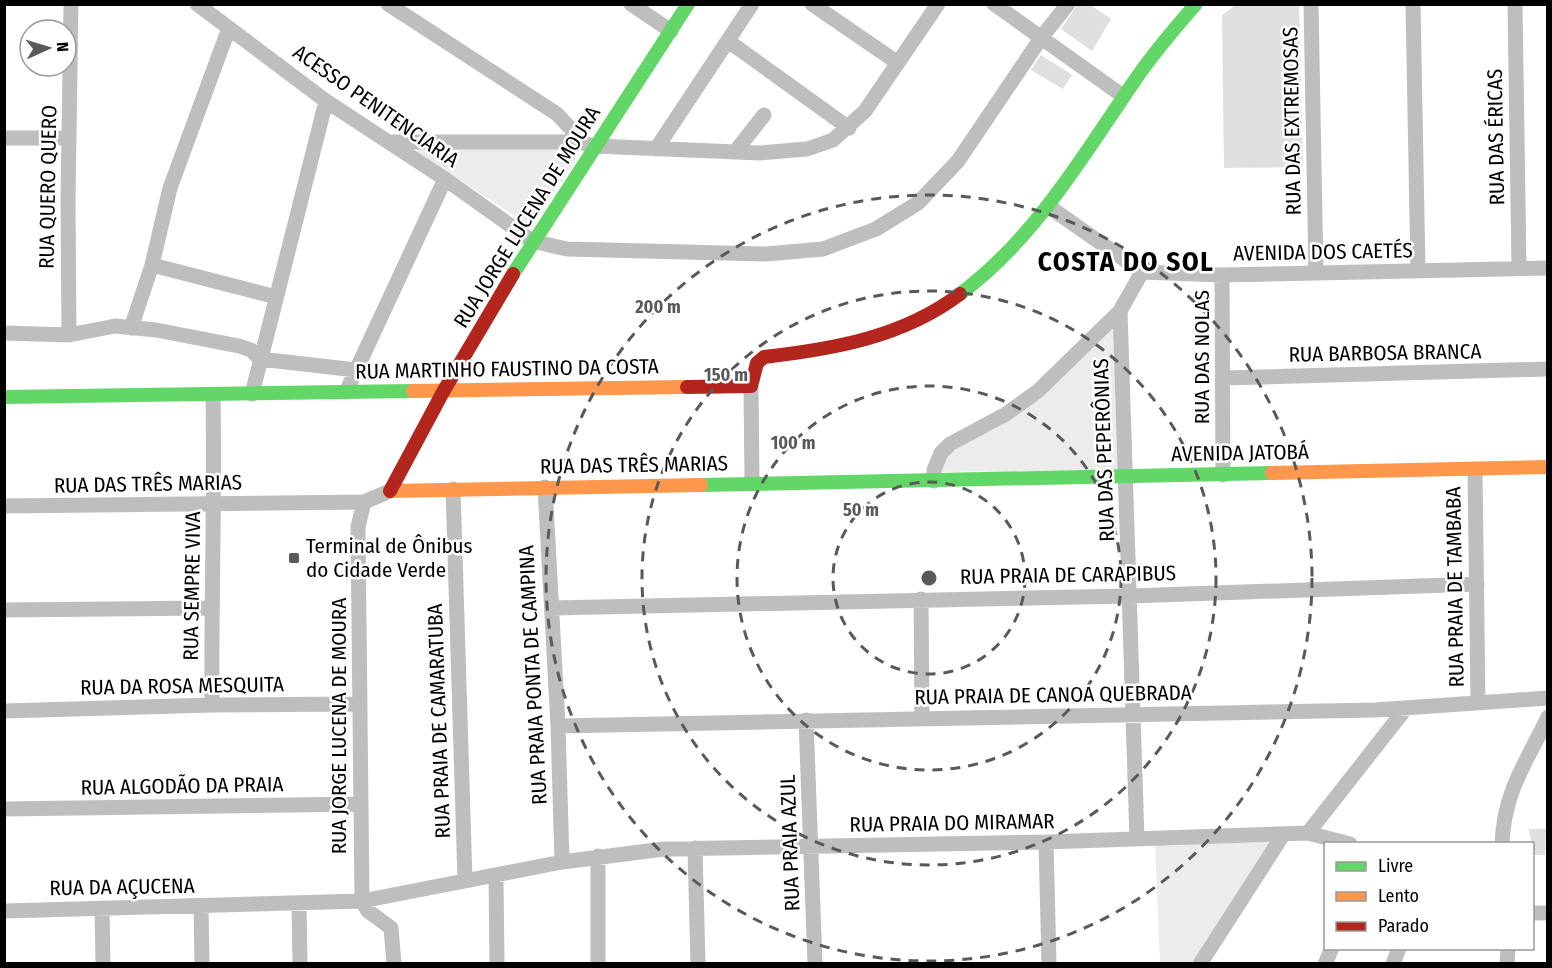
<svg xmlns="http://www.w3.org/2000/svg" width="1552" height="968" viewBox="0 0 1552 968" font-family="'Fira Sans Condensed',sans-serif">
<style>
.green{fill:#ececec}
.building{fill:#dfdfdf}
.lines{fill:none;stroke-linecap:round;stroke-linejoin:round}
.street{stroke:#bebebe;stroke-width:15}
.fast{stroke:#63d668;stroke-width:14}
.slow{stroke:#ff974d;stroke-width:14}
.jam{stroke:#b3261e;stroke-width:14}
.ring{fill:none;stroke:#595959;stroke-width:3;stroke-dasharray:10 8}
.poi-dot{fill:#595959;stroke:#fff;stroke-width:2}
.labels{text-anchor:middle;stroke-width:5;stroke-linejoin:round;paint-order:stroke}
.street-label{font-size:21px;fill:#000;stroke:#fff}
.poi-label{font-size:21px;fill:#000;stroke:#fff;text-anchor:start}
.district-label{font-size:27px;font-weight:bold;letter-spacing:1.5px;fill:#000;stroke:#fff}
.centre{fill:#595959;stroke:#fff;stroke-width:3}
.ring-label{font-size:18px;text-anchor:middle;font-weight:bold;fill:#595959;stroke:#fff;stroke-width:5;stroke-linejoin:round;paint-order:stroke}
</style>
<rect width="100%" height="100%" fill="#fff"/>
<path class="green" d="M417,149H568L577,158L532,225H529L418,153Z
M1113,328L1118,470L941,472C943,451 962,446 979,437C1023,415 1075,361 1113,328Z
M1268,842L1269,845L1194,963H1160L1155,845Z"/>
<path class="building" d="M1078,4H1089L1111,19L1092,51L1061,29Z
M1237,4H1299L1303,167L1224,168L1222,15Z
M1041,55L1072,75L1063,89L1031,70Z
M1529,829H1546L1545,855H1533Z"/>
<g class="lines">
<path class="street" d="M197,4L326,101L445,179L532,241L567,249L766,254L823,249L876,229L918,203L958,161L1041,38L1068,4
M388,4L557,114L571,129L577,142
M631,4L671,31
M812,4L898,63
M994,4L1123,96
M1311,4L1316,273
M1413,4L1418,271
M1515,4L1519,268
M728,41L849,128
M4,138H69
M390,142H577L596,146L760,153L807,149L833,140L865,111L938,4
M656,149L752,4
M735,152L764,115
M1048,206L1142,272L1222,275L1548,268
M152,265L276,297
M1222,275L1223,475
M1120,311L1137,839
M131,328L152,265L170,188L229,28
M4,333L69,335L115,326L156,330L239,346L251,350L260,359L356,370
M69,335L68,200L71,4
M1223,378L1548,369
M751,386L752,484
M346,392L445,179
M252,394L326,101
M1475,470L1478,703
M934,481V470L941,453L950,444L1006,414L1038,391L1120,311L1142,272
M545,487L558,726L562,862
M453,489L465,880
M390,491L364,502L358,527L362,901L368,911L391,928L394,964
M4,506L364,502
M921,599L922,718
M552,608L1130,596L1477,584
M4,610L211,608
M212,705C211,601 215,499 213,395
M4,711L212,705L360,704
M806,720L815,964
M558,726L1375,710L1548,698
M4,809L360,804
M1308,833L1406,708
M1046,842L1049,964
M1502,844C1504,791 1526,763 1548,717
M695,848L698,964
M496,875L497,964
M299,904L300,964
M201,906L202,964
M102,908L103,964
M4,911L362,901L562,862L664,849L1046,842L1308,833L1350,844
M1532,913H1548
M598,964V856
M1200,964L1283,835
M1325,964L1332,948
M1393,964L1399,948
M1507,964L1508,948"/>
<path class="fast" d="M513,274L688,4
M960,294C1035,238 1081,159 1133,83C1152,55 1174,29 1196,4
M4,397L413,391
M701,485L1272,473"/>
<path class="slow" d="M413,391L687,387
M1272,473L1548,467
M390,491L701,485"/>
<path class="jam" d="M687,387L751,386L757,363L764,357C834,349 903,337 960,294
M390,491L443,392L513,274"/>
</g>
<g class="ring">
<circle cx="929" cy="578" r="96"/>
<circle cx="929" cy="578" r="192"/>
<circle cx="929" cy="578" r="287"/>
<circle cx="929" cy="578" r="383"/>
</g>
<rect class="poi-dot" x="288" y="552" width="12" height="12" rx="3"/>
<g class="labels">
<g class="street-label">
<text transform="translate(376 106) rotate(35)" y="7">ACESSO PENITENCIARIA</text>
<text transform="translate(1292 121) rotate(-91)" y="7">RUA DAS EXTREMOSAS</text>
<text transform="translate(1496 137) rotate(-91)" y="7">RUA DAS ÉRICAS</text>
<text transform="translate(48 187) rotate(-89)" y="7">RUA QUERO QUERO</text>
<text transform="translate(527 217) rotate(-58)" y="7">RUA JORGE LUCENA DE MOURA</text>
<text transform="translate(1323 252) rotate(-1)" y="7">AVENIDA DOS CAETÉS</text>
<text transform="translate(1385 353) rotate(-1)" y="7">RUA BARBOSA BRANCA</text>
<text transform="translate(1202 357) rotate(-90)" y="7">RUA DAS NOLAS</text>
<text transform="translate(507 369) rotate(-1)" y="7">RUA MARTINHO FAUSTINO DA COSTA</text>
<text transform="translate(1104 450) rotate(-92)" y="7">RUA DAS PEPERÔNIAS</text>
<text transform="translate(1240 453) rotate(-1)" y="7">AVENIDA JATOBÁ</text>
<text transform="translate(634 465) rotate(-1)" y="7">RUA DAS TRÊS MARIAS</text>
<text transform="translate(148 484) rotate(-1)" y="7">RUA DAS TRÊS MARIAS</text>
<text transform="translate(1068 575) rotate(-1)" y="7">RUA PRAIA DE CARAPIBUS</text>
<text transform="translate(192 586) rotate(-89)" y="7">RUA SEMPRE VIVA</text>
<text transform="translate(1455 587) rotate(-91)" y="7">RUA PRAIA DE TAMBABA</text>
<text transform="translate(533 675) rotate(-93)" y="7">RUA PRAIA PONTA DE CAMPINA</text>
<text transform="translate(182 686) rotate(-1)" y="7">RUA DA ROSA MESQUITA</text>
<text transform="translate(1053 695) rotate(-1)" y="7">RUA PRAIA DE CANOA QUEBRADA</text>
<text transform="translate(439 721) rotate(-92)" y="7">RUA PRAIA DE CAMARATUBA</text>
<text transform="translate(339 726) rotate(-90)" y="7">RUA JORGE LUCENA DE MOURA</text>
<text transform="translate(182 786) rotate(-1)" y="7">RUA ALGODÃO DA PRAIA</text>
<text transform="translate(952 823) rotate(-1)" y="7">RUA PRAIA DO MIRAMAR</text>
<text transform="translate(790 843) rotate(-92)" y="7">RUA PRAIA AZUL</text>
<text transform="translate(122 887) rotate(-1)" y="7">RUA DA AÇUCENA</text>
</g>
<g class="poi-label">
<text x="306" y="553">Terminal de Ônibus<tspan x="306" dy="24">do Cidade Verde</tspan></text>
</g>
<g class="district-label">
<text x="1126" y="271">COSTA DO SOL</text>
</g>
</g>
<circle cx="929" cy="578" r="9" class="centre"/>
<g class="ring-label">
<text x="658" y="313">200 m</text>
<text x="726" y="381">150 m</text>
<text x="793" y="449">100 m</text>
<text x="861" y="516">50 m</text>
</g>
<rect width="1552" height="968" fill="none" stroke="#000000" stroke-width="12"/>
<rect x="1324" y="842" width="210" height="108" fill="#ffffff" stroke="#999999" stroke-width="1.5"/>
<rect x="1336" y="862" width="30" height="9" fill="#63d668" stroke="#999999" stroke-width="1.5"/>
<text x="1378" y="872" font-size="18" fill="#000000">Livre</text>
<rect x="1336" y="892" width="30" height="9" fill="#ff974d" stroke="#999999" stroke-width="1.5"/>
<text x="1378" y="902" font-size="18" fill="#000000">Lento</text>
<rect x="1336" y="922" width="30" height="9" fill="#b3261e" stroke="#999999" stroke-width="1.5"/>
<text x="1378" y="932" font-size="18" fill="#000000">Parado</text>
<g transform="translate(48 48) rotate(86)"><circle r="28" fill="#ffffff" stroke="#999999" stroke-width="1.5"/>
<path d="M0-4.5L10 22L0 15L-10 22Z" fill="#595959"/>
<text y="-9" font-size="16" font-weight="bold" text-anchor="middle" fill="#000000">N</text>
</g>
</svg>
